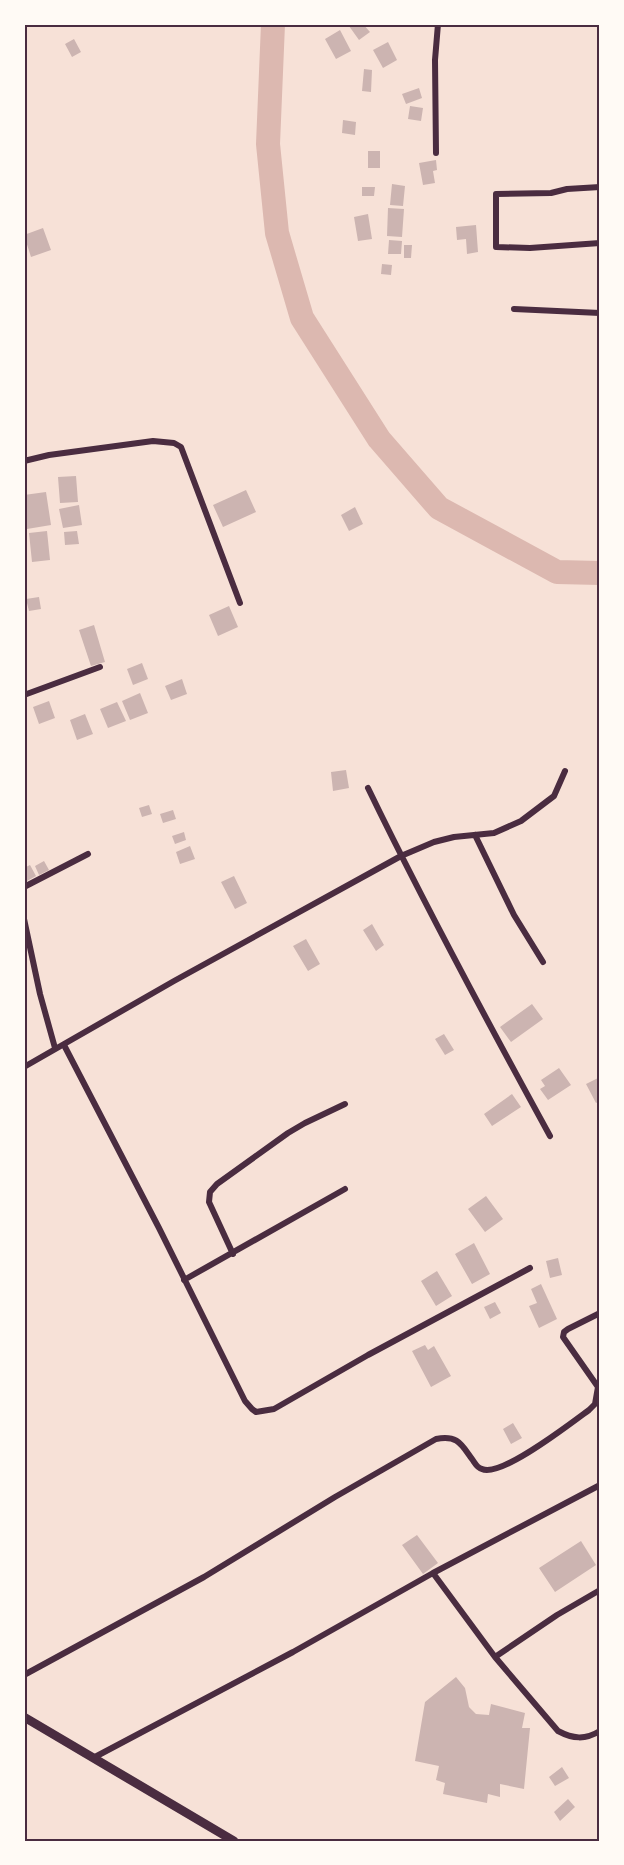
<svg xmlns="http://www.w3.org/2000/svg" width="624" height="1865" viewBox="0 0 624 1865" font-family="'PT Sans',sans-serif">
<style>
.lines{fill:none;stroke-linecap:round;stroke-linejoin:round}
.river{stroke:#dcb8b0;stroke-width:24}
.building{fill:#ccb4b1}
.minor{stroke:#4a2c40;stroke-width:6}
.secondary{stroke:#4a2c40;stroke-width:9}
.neatline{fill:none;stroke:#4a2c40;stroke-width:2}
</style>
<rect width="100%" height="100%" fill="#f7e1d7"/>
<g class="lines">
<path class="river" d="M273,24L268,144L277,233L302,318L379,439L439,508L557,572L600,573"/>
</g>
<path class="building" d="M352,24H363L370,32L359,40L349,26Z
M340,30L351,51L336,59L325,39Z
M74,39L81,52L72,57L65,44Z
M388,42L397,60L383,68L373,50Z
M364,69L372,70L371,92L362,91Z
M419,88L422,98L406,104L402,94Z
M410,106L423,108L421,121L408,119Z
M343,120L356,122L355,135L342,133Z
M368,151H380V168H368Z
M436,160L437,170L433,171L435,183L423,185L419,163Z
M392,184L405,186L403,206L390,205Z
M362,187H375L374,196H362Z
M388,208L404,209L402,237L387,236Z
M368,214L372,239L358,241L354,217Z
M476,225L478,252L467,254L466,239L457,240L456,227Z
M43,228L51,250L31,257L24,235Z
M389,240L402,241L401,254H388Z
M404,245H412L411,258H404Z
M382,264L392,265L391,275L381,274Z
M76,476L78,502L60,503L58,477Z
M246,490L256,512L223,527L213,505Z
M46,492L51,525L27,529L24,495Z
M79,505L82,525L63,528L59,509Z
M355,507L363,524L349,531L341,515Z
M47,531L50,560L32,562L29,533Z
M77,531L79,544L65,545L64,532Z
M39,597L41,609L29,611L26,599Z
M229,606L238,627L218,636L209,615Z
M94,625L105,662L91,666L79,630Z
M142,663L148,679L133,685L127,669Z
M182,679L187,694L171,700L165,686Z
M140,693L148,713L130,720L122,701Z
M49,701L55,718L39,724L33,707Z
M117,702L126,721L108,728L100,709Z
M85,714L93,734L77,740L70,720Z
M346,770L349,788L333,791L331,772Z
M149,805L152,814L142,817L139,808Z
M173,810L176,819L163,823L160,814Z
M184,832L186,840L175,844L172,836Z
M190,846L195,859L180,864L176,852Z
M44,861L49,870L39,875L35,866Z
M30,865L36,876L27,881L24,876V868Z
M234,876L247,903L235,909L221,882Z
M372,924L384,945L376,951L363,930Z
M306,939L320,964L308,971L293,946Z
M532,1004L543,1019L511,1042L500,1027Z
M444,1034L454,1050L445,1055L435,1039Z
M559,1068L571,1085L548,1100L540,1089L545,1086L541,1080Z
M598,1078L600,1081V1101L596,1103L586,1084Z
M512,1094L521,1107L492,1126L484,1114Z
M486,1196L503,1219L485,1232L468,1209Z
M474,1243L490,1274L472,1284L455,1254Z
M558,1258L562,1275L550,1278L546,1261Z
M437,1271L452,1296L436,1306L421,1281Z
M541,1284L557,1319L539,1328L529,1306L537,1303L531,1289Z
M495,1302L501,1313L490,1319L484,1307Z
M425,1345L428,1350L434,1346L451,1376L431,1387L412,1351Z
M513,1423L522,1438L511,1444L503,1429Z
M417,1535L438,1563L423,1574L402,1545Z
M581,1541L596,1565L555,1592L539,1568Z
M456,1677L465,1688L469,1707L476,1714L489,1715L491,1704L525,1713L522,1728H530L524,1789L500,1784V1797L488,1794L487,1803L443,1794L445,1783L436,1780L439,1766L415,1761L425,1702Z
M562,1767L569,1778L555,1786L549,1777Z
M568,1799L575,1807L560,1821L554,1812Z"/>
<g class="lines">
<path class="minor" d="M436,153L435,60L438,24
M600,187L567,189L551,193L496,194V247L530,248L600,243
M514,309L600,313
M24,461L49,455L153,441L174,443L181,447L240,603
M24,695L100,667
M368,788C425,906 487,1021 550,1136
M475,835L514,915L543,962
M24,887L88,854
M24,919L40,994L55,1048
M64,1045L159,1228L245,1401L252,1409L256,1412L274,1409L368,1355L530,1268
M24,1067L174,981L401,856L434,842L454,837L494,833L521,821L554,796L565,771
M233,1254L209,1202L210,1192L217,1184L288,1133L305,1123L345,1104
M184,1280L345,1189
M433,1573L495,1657L558,1731C573,1739 585,1740 600,1731
M495,1657L557,1615L600,1590
M24,1675L204,1577L335,1497L436,1439C458,1435 461,1444 472,1459C475,1463 477,1468 482,1469C501,1478 571,1423 589,1410L595,1404L598,1387L563,1337L564,1332L568,1329L600,1313
M93,1758L293,1652L433,1573L600,1485"/>
<path class="secondary" d="M24,1717L234,1841"/>
</g>
<rect width="624" height="1865" fill="none" stroke="#fffaf5" stroke-width="51"/>
<rect x="26" y="26" width="572" height="1814" class="neatline"/>
</svg>
